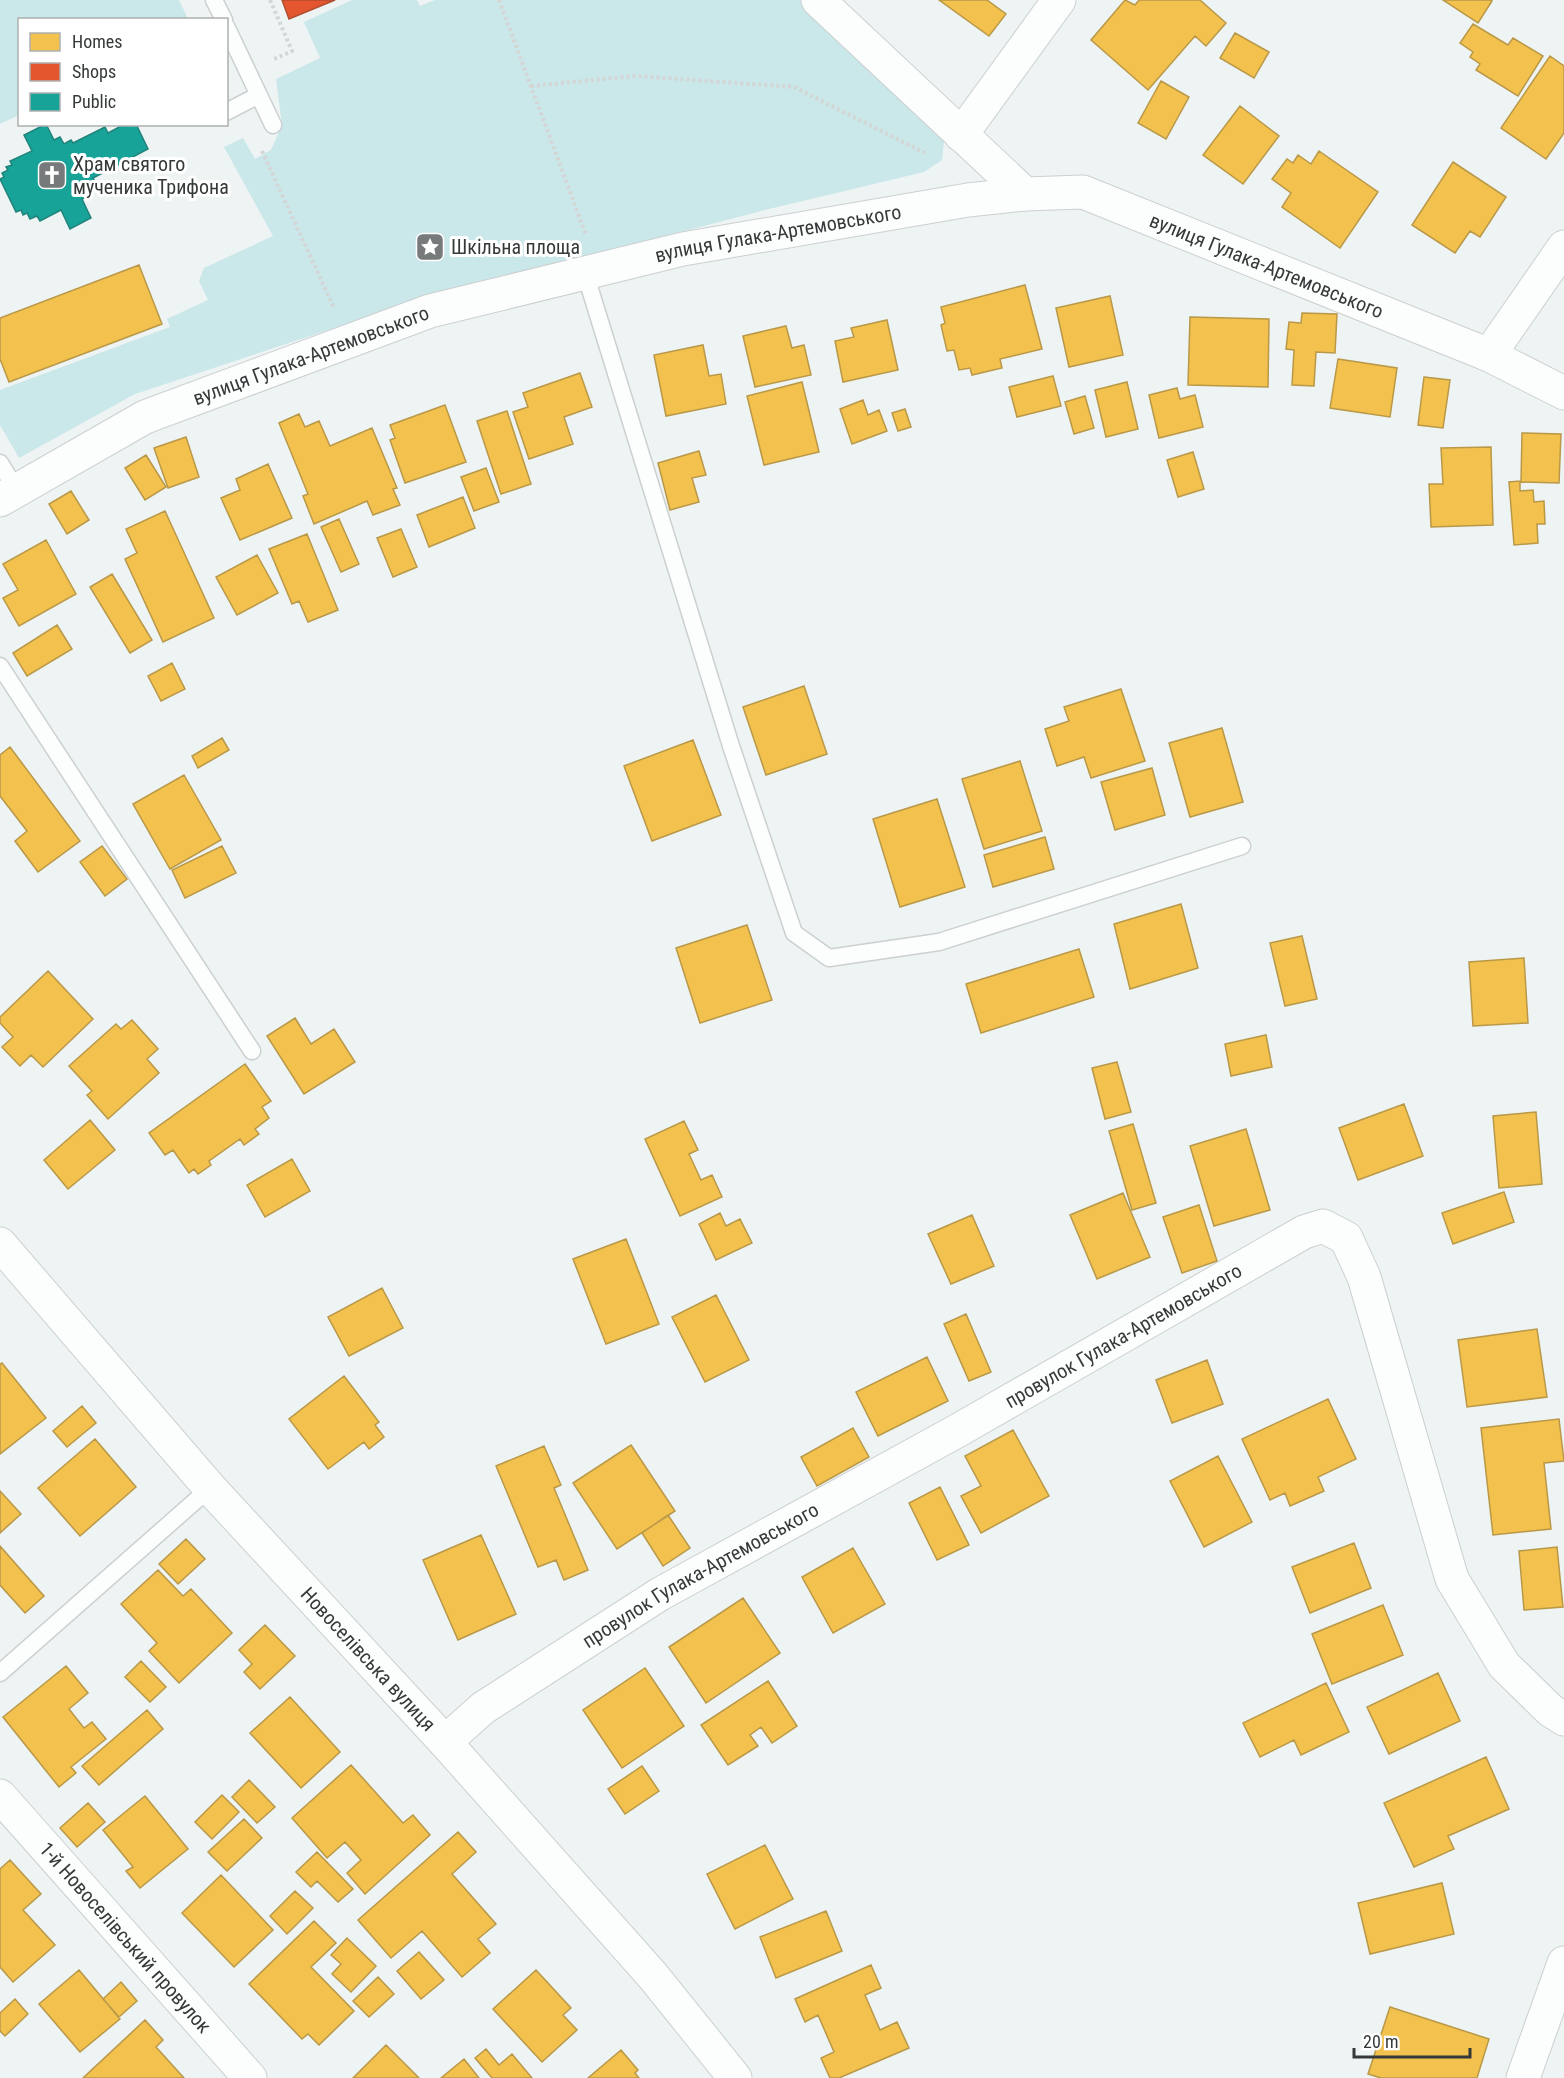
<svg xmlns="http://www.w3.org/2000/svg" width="1564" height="2078" viewBox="0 0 1564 2078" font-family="'Roboto Condensed',sans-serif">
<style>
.green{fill:#cae7ea}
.homes{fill:#f2c14e;stroke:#b99848;stroke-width:1.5}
.shops{fill:#e4572e;stroke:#b04e32;stroke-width:1.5}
.public{fill:#17a398;stroke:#20837c;stroke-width:1.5}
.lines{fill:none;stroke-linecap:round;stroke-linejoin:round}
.service-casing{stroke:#ccd0d0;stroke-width:19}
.minor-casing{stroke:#ccd0d0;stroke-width:35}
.path{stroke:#d4d6d6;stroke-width:4;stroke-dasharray:3 3;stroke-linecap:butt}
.service{stroke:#fcfdfd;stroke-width:16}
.minor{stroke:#fcfdfd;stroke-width:33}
.labels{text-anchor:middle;stroke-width:6;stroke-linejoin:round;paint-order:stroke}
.poi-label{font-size:20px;fill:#35393a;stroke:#fff;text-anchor:start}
.street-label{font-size:20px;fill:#35393a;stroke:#fff}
</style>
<rect width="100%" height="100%" fill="#eef3f3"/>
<path class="green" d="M0,0H179L188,19L20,20L19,115L0,124Z
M352,0H417L420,6L435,0H806L930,116L944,142L942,160L924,172L769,209L410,303L135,394L19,458L0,425V390L170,327L167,319L208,300L199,281L204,268L273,236L224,147L243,138L255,159L271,150L282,125L276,79L320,58L304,22Z"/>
<path class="homes" d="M939,0H987L1006,14L989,36Z
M1125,0L1135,5L1139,0H1200L1226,23L1206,46L1195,36L1148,90L1091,40Z
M1443,0H1490L1492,1L1478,23Z
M1473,24L1508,45L1513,38L1543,56L1518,96L1476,70L1480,64L1470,57L1473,52L1460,43Z
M1235,33L1269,52L1254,78L1220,58Z
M1550,56L1564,66V133L1546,159L1501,128Z
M1161,81L1189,97L1166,139L1138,123Z
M1240,106L1279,136L1243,184L1203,155Z
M1319,151L1378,192L1340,248L1282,207L1291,193L1272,179L1287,159L1293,163L1298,155L1311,164Z
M1453,162L1506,197L1480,237L1470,231L1455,253L1412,225Z
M139,265L162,324L9,382L0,359V318Z
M1025,285L1042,349L1000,359L1002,368L972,375L970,368L959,370L954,350L947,351L941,325L945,323L941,307Z
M1110,296L1123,355L1069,367L1056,308Z
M1302,313L1337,314L1335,353L1316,352L1314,386L1292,385L1294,350L1286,349L1289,322L1301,323Z
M1190,317L1269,319L1268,387L1188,385Z
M887,320L898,370L843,382L835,341L854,337L851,328Z
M786,326L792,348L804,345L811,375L755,387L743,336Z
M703,345L709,376L721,374L726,404L666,416L654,355Z
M1338,359L1397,368L1390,417L1330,408Z
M580,373L592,407L564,417L573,444L529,459L513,412L528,407L523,393Z
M1053,376L1061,406L1017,417L1009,387Z
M1424,377L1450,380L1443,428L1418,425Z
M802,382L819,452L764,465L747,396Z
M1127,382L1138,429L1106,437L1095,390Z
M1177,388L1180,399L1195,395L1203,427L1159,438L1149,395Z
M1085,396L1094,428L1074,434L1065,402Z
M863,400L868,415L879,410L887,431L852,444L840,409Z
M445,405L466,462L405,483L390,440L395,438L390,425Z
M905,409L911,427L898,431L892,413Z
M507,411L531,484L501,494L477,421Z
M299,414L305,427L319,421L330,446L372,428L397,488L393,489L400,505L373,515L367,501L314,524L303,496L308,494L279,423Z
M1522,433L1561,434L1559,483L1521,482Z
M186,437L199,477L168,488L154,448Z
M1491,447L1493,525L1431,527L1429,484H1443L1441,448Z
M699,451L706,475L692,478L699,502L670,510L658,463Z
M1193,452L1204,489L1178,497L1167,460Z
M146,455L166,487L145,500L125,468Z
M268,464L292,518L240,540L221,498L240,490L236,479Z
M486,468L499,502L474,511L461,477Z
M1520,481V491L1533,490L1534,502L1544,501L1545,524H1537L1538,543L1514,545L1509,482Z
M71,491L89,520L67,534L49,504Z
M463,497L475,528L429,547L417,515Z
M165,511L214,618L163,642L125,559L137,553L126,529Z
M339,519L359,564L341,572L321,527Z
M401,529L417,567L393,577L377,538Z
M307,534L338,610L308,622L299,601L292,604L269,549Z
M46,540L76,594L19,626L3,598L18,590L3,564Z
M257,555L278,593L237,615L216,577Z
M112,574L152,640L130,653L90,587Z
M57,625L72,649L27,676L13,653Z
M172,663L185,689L161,701L148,676Z
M804,686L827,754L766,775L743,707Z
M1121,689L1145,761L1091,778L1084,757L1057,766L1045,729L1069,721L1064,707Z
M1222,728L1243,802L1190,817L1169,743Z
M222,738L229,750L198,768L192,756Z
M693,740L721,815L652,841L624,766Z
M10,747L80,841L38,872L15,841L27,831L0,796V755Z
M1020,761L1042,831L984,849L962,779Z
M1152,768L1165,815L1115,830L1101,782Z
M184,775L221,840L170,869L133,804Z
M937,799L965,887L900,907L873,819Z
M1045,837L1054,869L993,887L984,855Z
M102,846L127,879L105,896L80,862Z
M222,846L236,873L185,898L172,870Z
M1181,904L1198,968L1130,989L1114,924Z
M747,925L772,1000L700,1023L676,948Z
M1302,936L1317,999L1285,1006L1270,943Z
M1079,949L1094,997L981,1033L966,984Z
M1524,958L1528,1023L1473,1026L1469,962Z
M48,971L93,1019L43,1067L31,1055L20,1066L2,1047L13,1037L0,1023V1017Z
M295,1018L311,1044L334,1029L355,1062L304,1094L267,1036Z
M132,1020L158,1049L147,1059L159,1073L108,1119L87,1095L92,1091L69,1066L116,1024L121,1029Z
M1266,1035L1272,1067L1231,1076L1225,1044Z
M1117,1062L1131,1112L1105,1119L1092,1068Z
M245,1064L271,1101L262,1107L269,1118L255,1129L259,1134L244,1145L240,1139L209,1161L211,1165L198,1174L194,1169L189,1173L173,1150L165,1155L149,1133Z
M1404,1104L1423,1156L1358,1180L1339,1128Z
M1536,1112L1542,1184L1499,1188L1493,1116Z
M90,1120L115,1150L68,1189L44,1160Z
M684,1121L698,1150L689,1154L701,1180L712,1175L722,1197L680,1216L645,1139Z
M1133,1124L1156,1203L1132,1210L1109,1131Z
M1246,1129L1270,1210L1214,1226L1190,1146Z
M292,1159L310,1191L265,1217L247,1185Z
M1504,1192L1514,1222L1453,1244L1442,1213Z
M1123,1193L1150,1257L1097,1279L1070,1215Z
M1199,1205L1217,1261L1182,1273L1163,1217Z
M720,1213L726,1226L740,1219L752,1243L716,1260L699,1224Z
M972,1215L994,1266L951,1284L928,1234Z
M626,1239L659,1324L606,1344L573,1259Z
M382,1288L403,1328L349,1356L328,1317Z
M716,1295L749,1360L705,1382L672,1317Z
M966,1314L991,1372L969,1381L944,1324Z
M1537,1329L1547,1397L1467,1407L1458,1340Z
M927,1357L948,1401L878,1436L856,1392Z
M1207,1360L1223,1404L1172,1423L1156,1380Z
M2,1363L46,1418L0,1454V1364Z
M344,1376L379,1422L375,1425L384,1437L369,1449L364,1442L328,1469L289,1419Z
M1328,1399L1356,1459L1318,1477L1324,1491L1290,1506L1285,1493L1270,1500L1242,1439Z
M82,1406L96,1423L67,1447L53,1431Z
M1559,1419L1564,1461L1544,1463L1551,1529L1493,1535L1481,1428Z
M853,1428L869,1457L817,1486L801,1457Z
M1013,1430L1049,1496L981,1533L961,1496L981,1486L965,1456Z
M95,1439L136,1487L80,1536L38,1488Z
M631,1445L675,1511L617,1549L573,1483Z
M544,1446L561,1485L554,1488L588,1570L564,1580L556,1560L538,1567L496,1466Z
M1218,1456L1252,1522L1204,1547L1170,1481Z
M940,1487L969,1545L937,1560L909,1503Z
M0,1491L21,1514L0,1533Z
M668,1515L690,1548L663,1566L642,1533Z
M481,1535L516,1614L458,1640L423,1560Z
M186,1539L205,1559L178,1584L159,1564Z
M1354,1543L1371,1588L1310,1613L1292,1567Z
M0,1546L44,1596L25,1613L0,1585Z
M1557,1547L1563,1607L1524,1610L1519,1551Z
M853,1548L885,1604L833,1633L802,1577Z
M158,1570L183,1596L191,1589L232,1633L179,1683L149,1651L157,1643L121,1604Z
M743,1598L780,1653L706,1703L669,1647Z
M1383,1605L1403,1655L1332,1684L1312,1634Z
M265,1625L295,1656L260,1689L244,1672L252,1664L239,1650Z
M141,1661L166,1687L150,1702L125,1677Z
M66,1666L88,1693L69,1709L84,1728L92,1722L106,1739L71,1767L76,1773L59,1787L3,1717Z
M645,1668L684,1726L622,1768L583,1710Z
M1438,1673L1460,1721L1389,1754L1367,1707Z
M768,1681L797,1726L772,1743L761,1727L750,1735L758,1746L728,1765L701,1725Z
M1326,1683L1349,1732L1301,1755L1294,1740L1260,1757L1243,1723Z
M290,1697L340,1752L301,1788L250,1733Z
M147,1710L163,1729L99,1785L82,1766Z
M1486,1757L1509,1809L1448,1836L1454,1849L1414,1867L1384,1803Z
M351,1765L403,1823L413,1815L430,1835L365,1894L347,1873L361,1860L345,1842L327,1858L292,1818Z
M642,1766L659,1791L625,1814L608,1789Z
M249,1780L275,1807L257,1823L232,1797Z
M222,1795L239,1812L212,1839L195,1822Z
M145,1796L188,1849L140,1888L126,1871L133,1867L103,1830Z
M88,1803L105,1822L77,1847L60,1828Z
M244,1819L262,1838L227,1871L208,1852Z
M458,1832L476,1852L452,1874L496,1924L478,1939L490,1953L462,1977L422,1931L391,1958L358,1920Z
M765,1845L793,1899L735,1929L707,1874Z
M317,1852L353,1889L338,1902L317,1881L311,1887L296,1872Z
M10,1860L41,1894L23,1910L55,1945L13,1982L0,1967V1869Z
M221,1875L273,1930L234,1967L182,1913Z
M1442,1883L1454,1934L1370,1954L1358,1903Z
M295,1891L313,1908L287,1934L270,1916Z
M826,1911L842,1951L776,1978L760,1937Z
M314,1921L336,1943L311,1967L354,2011L319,2045L308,2034L302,2039L249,1984Z
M347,1938L376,1966L351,1992L332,1974L341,1964L331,1955Z
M419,1952L444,1980L421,1999L397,1971Z
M871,1965L881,1988L865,1995L880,2030L897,2022L909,2048L839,2078H830L821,2058L834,2052L818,2015L805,2022L795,1999Z
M79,1970L120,2019L80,2052L39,2004Z
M536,1970L571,2008L563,2015L577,2030L542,2062L493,2009Z
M378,1977L394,1994L369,2017L353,2001Z
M121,1982L137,2001L119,2017L103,1999Z
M15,1999L28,2014L5,2036L0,2031V2013Z
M1390,2007L1489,2039L1477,2078H1381L1368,2074Z
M145,2020L163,2040L156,2047L184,2078H83Z
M386,2045L419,2078H353Z
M486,2049L499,2065L512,2054L532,2078H492L475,2058Z
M621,2050L638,2070L635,2073L639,2078H588Z
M464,2059L479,2078H441Z"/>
<path class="shops" d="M282,0H335L289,19Z"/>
<path class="public" d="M46,124L54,140L60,137L64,144L71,140L73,143L105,127L108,133L125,124H136L148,149L93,178L95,182L87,186L91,195L82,199L91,218L70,229L61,210L40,221L37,216L30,219L27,213L23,215L21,210L16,212L0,179L4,177L2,173L8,170L6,167L12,165L10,161L32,151L24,135Z"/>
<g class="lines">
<g class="service-casing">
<path id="service" d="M214,0L224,20
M226,26L273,125
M226,112L259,95
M585,273L731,746L794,933L829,958L939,942L1242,846
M0,463L17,491
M0,666L252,1051
M0,1673L210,1488"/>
</g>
<g class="minor-casing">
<g id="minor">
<path d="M818,0L1025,194"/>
<path d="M961,135L1059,0"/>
<path d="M1489,355L1564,247"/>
<path id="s1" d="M0,500L145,417L430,311L683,249L968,200L1025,194L1083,192L1489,355L1564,393"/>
<path id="s2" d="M0,1244L210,1488L445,1742L653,1976L735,2078"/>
<path id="s3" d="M445,1742L483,1708L660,1594L957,1431L1304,1232L1323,1226L1346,1238L1364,1277L1452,1579L1504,1665L1550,1710L1564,1719"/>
<path id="s4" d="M0,1796L250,2078"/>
<path d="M1523,2078L1564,1963"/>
</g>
</g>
<path class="path" d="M270,0L292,51L272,60
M499,0L586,235
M531,86L635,76L794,87L925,153
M262,151L334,308"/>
<use href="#service" class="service"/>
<use href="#minor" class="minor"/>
</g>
<defs>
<g id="church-square" transform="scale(1.5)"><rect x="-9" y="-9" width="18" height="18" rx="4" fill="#767a7b" stroke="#fff"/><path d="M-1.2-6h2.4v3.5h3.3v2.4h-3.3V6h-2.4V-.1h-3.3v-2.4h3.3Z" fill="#fff"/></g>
<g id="sight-square" transform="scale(1.5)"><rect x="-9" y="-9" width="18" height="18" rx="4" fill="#767a7b" stroke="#fff"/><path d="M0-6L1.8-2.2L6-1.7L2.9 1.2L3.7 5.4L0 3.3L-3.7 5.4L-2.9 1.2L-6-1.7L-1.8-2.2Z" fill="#fff"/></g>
</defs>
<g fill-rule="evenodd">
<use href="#church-square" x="52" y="175"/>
<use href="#sight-square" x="430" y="247"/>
</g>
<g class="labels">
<g class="poi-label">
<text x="73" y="171">Храм святого<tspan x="73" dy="23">мученика Трифона</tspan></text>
<text x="451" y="254">Шкільна площа</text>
</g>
<g class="street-label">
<text dy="7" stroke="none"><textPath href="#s1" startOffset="828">вулиця Гулака-Артемовського</textPath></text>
<text dy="7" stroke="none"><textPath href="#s1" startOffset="1334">вулиця Гулака-Артемовського</textPath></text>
<text dy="7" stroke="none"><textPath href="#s1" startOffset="344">вулиця Гулака-Артемовського</textPath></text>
<text dy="7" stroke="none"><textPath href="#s3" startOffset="792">провулок Гулака-Артемовського</textPath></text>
<text dy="7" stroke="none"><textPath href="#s3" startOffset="306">провулок Гулака-Артемовського</textPath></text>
<text dy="7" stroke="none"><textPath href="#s2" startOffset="555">Новоселівська вулиця</textPath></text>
<text dy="7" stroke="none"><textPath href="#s4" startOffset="189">1-й Новоселівський провулок</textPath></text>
</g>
</g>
<rect x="18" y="18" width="210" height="108" fill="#ffffff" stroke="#aeb0b0" stroke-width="1.5"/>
<rect x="30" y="33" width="30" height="18" fill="#f2c14e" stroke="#aeb0b0" stroke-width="1.5"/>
<text x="72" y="48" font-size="18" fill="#35393a">Homes</text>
<rect x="30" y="63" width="30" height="18" fill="#e4572e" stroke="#aeb0b0" stroke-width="1.5"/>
<text x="72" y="78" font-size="18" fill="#35393a">Shops</text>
<rect x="30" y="93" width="30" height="18" fill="#17a398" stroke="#aeb0b0" stroke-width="1.5"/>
<text x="72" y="108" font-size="18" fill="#35393a">Public</text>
<path d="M1354 2048v9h116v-9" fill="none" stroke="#35393a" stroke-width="3"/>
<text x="1363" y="2048" font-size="18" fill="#35393a" stroke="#ffffff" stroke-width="4.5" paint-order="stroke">20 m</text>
</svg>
